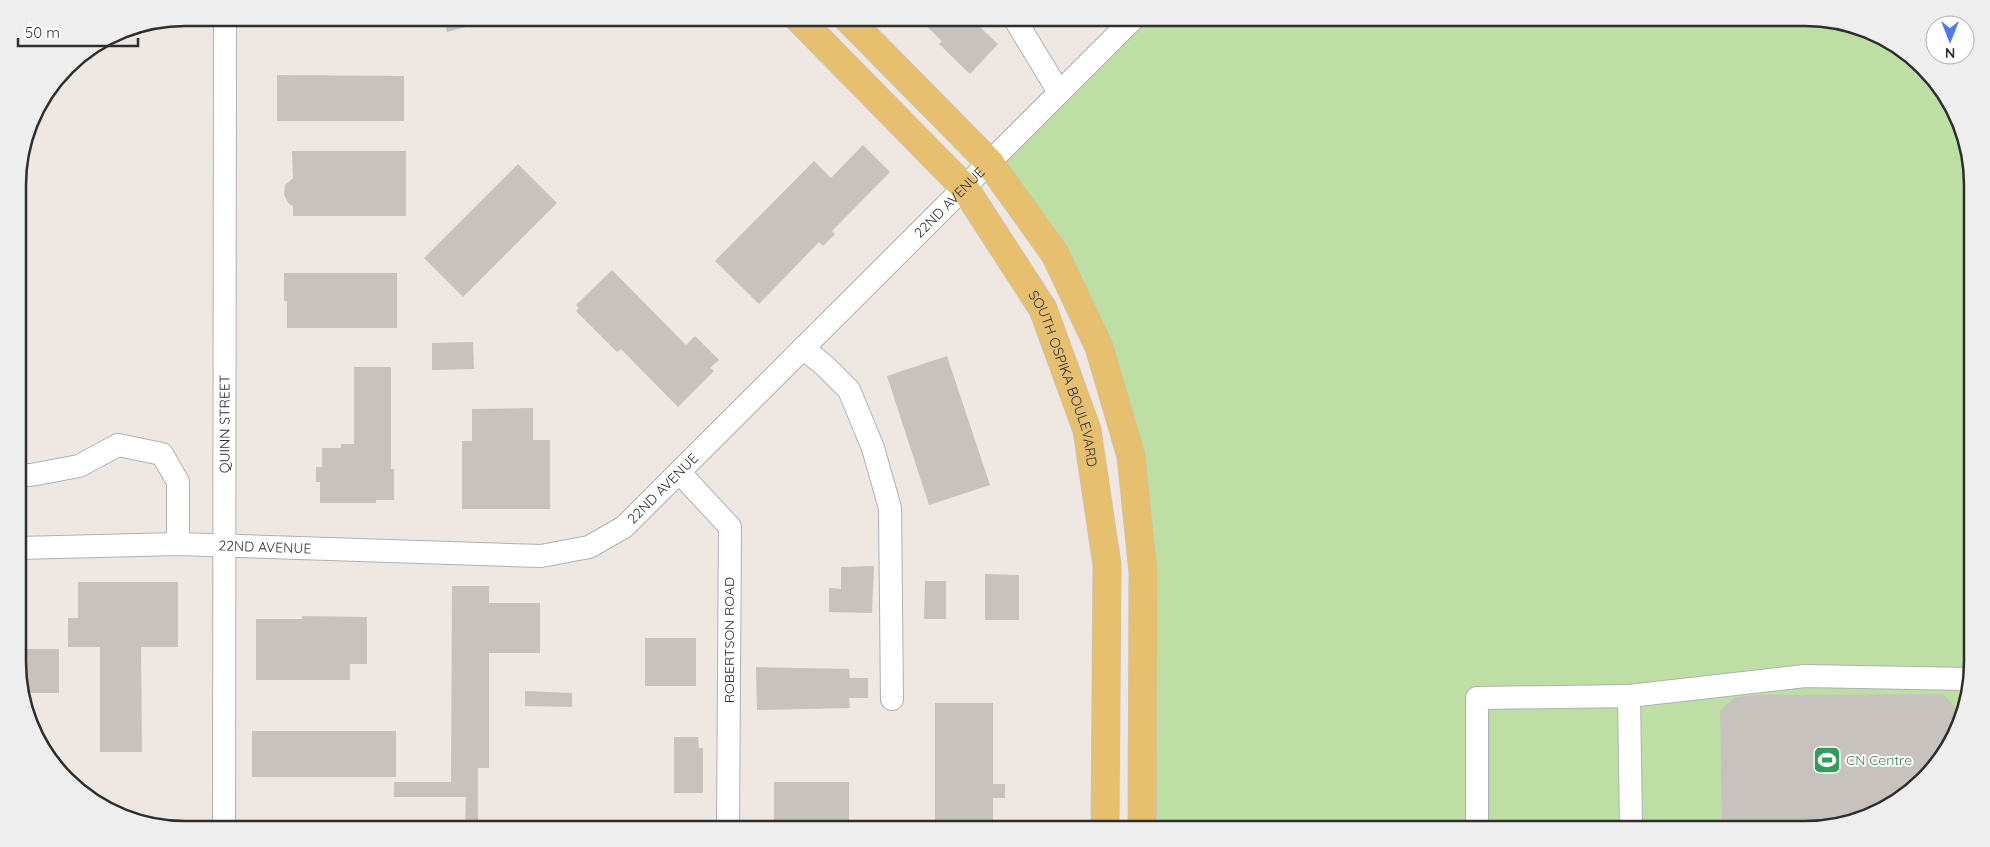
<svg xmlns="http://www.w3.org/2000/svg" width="1990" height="847" viewBox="0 0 1990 847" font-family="Quicksand,sans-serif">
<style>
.green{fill:#bddfa4}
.building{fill:#c7c2bd}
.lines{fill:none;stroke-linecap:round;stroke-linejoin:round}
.minor-casing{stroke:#aeb1b8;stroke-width:24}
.major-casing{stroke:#c4c4c4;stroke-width:29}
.minor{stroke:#fff;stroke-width:22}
.major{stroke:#e6c06f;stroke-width:28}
.labels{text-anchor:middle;stroke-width:4;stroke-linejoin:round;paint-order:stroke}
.street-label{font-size:14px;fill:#2e2e2e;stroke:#fff}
.leisure-label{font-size:14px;fill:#27864d;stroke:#fff;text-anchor:start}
.rim{fill:none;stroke:#2e2e2e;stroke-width:2.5}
</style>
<rect width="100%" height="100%" fill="#eee7e2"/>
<path class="green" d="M1138,18H1805L1869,30L1938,83L1971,164L1972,662L1960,726L1859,821L1816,829H1143L1141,592L1100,349L993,164Z"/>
<path class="building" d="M443,18H485L486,22L447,32Z
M918,18H970L998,44L970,74L939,44L942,41Z
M277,75L404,76V121H277Z
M863,145L890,172L832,231L835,234L823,246L819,242L759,304L715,261L814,161L831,178Z
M292,151H406V216H293V206L289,204L284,195L285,185L293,178Z
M518,164L557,203L463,297L424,258Z
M612,270L686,345L695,336L719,360L710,368L714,371L678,407L621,349L617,352L576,311L579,308L576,305Z
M284,273H397V328H287V301H284Z
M473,342L474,369L432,370V343Z
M947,356L990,485L929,505L887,376Z
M354,367H391V469H394V500H376V503H320V482H316V467H322V448H341V444H354Z
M533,408V440H550V509H462V441H472V409Z
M874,566L872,613L829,612V588L841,589V567Z
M985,574L1019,575V620H985Z
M925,581H946V619H924Z
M78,582H178V647H141L142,752H100V647H68V618H78Z
M452,586H489V603H540V653H489V768H478V829H465L466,797H394V782H451Z
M302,616L367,617V664H350V680H256V619H302Z
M645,638H696V686H645Z
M25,649H59V693H25Z
M756,667L849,669L850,678H868V698H849L850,708L757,710Z
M525,691L572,693V707L525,706Z
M1943,694L1962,715L1960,726L1907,795L1859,821L1816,829H1722L1720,711L1735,697L1756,695Z
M935,703H993V784H1005V798H993V829H935Z
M252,731H396V777H252Z
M674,737H698L699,748H703V793H674Z
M774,782H849V827L774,826Z"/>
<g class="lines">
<g class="minor-casing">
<g id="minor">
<path d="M1014,18L1059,92"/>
<path d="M803,348L825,366L849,390L873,448L890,508L892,699"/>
<path d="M679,472L730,527L728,829"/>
<path d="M19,475H31L79,466L118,445L162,454L178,482V544"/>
<path id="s1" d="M19,548L178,544L541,556L589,547L624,527L1134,18"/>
<path d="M1629,696L1805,676L1969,679"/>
<path id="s2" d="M224,829L225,18"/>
<path d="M1477,829V698L1629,696L1631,829"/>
</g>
</g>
<g class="major-casing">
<g id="major">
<path id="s3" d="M798,18L964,187L1043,309L1087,430L1107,565L1105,829"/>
<path d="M847,18L989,162L1055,254L1099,347L1131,456L1143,572L1142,829"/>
</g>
</g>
<use href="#minor" class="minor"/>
<use href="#major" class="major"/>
</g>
<defs>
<g id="stadium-square" transform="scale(1.4375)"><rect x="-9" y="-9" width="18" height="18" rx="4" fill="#2e9e5b" stroke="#fff"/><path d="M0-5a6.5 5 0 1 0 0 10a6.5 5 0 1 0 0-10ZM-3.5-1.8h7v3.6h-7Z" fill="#fff"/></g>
</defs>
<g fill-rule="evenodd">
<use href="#stadium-square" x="1827" y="760"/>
</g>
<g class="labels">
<g class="street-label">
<text dy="5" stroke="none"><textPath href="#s1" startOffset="1071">22ND AVENUE</textPath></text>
<text dy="5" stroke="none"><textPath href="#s3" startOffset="455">SOUTH OSPIKA BOULEVARD</textPath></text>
<text dy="5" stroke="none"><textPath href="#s2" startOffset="405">QUINN STREET</textPath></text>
<text dy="5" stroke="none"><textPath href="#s1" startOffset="666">22ND AVENUE</textPath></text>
<text dy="5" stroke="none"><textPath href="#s1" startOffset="246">22ND AVENUE</textPath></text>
<text transform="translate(729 640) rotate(-90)" y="5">ROBERTSON ROAD</text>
</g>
<g class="leisure-label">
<text x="1846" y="765">CN Centre</text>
</g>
</g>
<path d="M0 0H1990V847H0ZM185 26H1805A159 159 0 0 1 1964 185V662A159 159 0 0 1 1805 821H185A159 159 0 0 1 26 662V185A159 159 0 0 1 185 26Z" fill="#eee" fill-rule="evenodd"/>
<path class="rim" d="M185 26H1805A159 159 0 0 1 1964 185V662A159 159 0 0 1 1805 821H185A159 159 0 0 1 26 662V185A159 159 0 0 1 185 26Z"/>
<g transform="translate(1950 40) rotate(180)"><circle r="24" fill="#ffffff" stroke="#ababab"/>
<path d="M0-4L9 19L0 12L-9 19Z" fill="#517beb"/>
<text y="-8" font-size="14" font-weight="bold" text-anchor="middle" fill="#2e2e2e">N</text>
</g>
<path d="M18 38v8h120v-8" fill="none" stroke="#2e2e2e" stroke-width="2.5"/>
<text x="25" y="38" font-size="15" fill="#2e2e2e" stroke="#ffffff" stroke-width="4" paint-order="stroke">50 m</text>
</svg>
